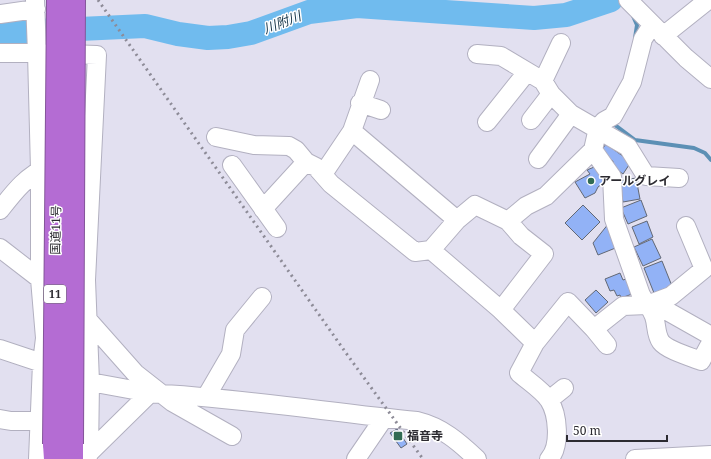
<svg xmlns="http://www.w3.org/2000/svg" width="711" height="459" viewBox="0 0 711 459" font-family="'Noto Serif','Noto Sans JP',serif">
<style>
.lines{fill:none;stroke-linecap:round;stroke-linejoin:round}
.stream{stroke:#5c90b5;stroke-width:4}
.river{stroke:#70bbee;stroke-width:24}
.building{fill:#92b2f6;stroke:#626875}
.minor-casing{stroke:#b2b0c0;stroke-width:20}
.highway-casing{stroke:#84559a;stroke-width:24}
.minor{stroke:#fff;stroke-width:18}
.highway{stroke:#b46cd3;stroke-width:22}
.rail{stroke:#8d8b97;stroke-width:3;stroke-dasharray:2 4;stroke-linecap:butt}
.highway-bridge-casing{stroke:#84559a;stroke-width:24;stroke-linecap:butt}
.highway-bridge{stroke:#b46cd3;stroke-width:22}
.poi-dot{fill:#316b53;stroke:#fff;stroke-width:1.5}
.labels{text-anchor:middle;stroke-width:3;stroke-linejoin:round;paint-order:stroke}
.shield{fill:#fff;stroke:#6b6b6f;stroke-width:1}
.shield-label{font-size:11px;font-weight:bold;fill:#2c2b31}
.poi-label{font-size:12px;font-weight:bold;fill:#2c2b31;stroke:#fff;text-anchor:start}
.street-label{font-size:12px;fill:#2c2b31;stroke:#fff}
.water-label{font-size:13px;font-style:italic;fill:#0e2f44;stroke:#fff}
</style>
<rect width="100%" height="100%" fill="#e2e0f0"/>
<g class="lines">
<path class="stream" d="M633,16L637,25L635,38
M611,122L635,140L694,148L705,153L711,160"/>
<path class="river" d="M0,34L14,32L145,26L178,34L208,38L228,37L251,33L309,12L357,6L534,18L566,15L611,0"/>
</g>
<path class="building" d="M606,144L631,162L623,174L612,166L613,161L600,152Z
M599,165L607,180L598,187L595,193L585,198L575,182L590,174L587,170Z
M636,178L640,199L623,202L619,181Z
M641,200L647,216L628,224L621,208Z
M583,205L600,222L582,240L565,223Z
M647,221L653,237L639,244L632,227Z
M609,223L618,247L598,255L593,243Z
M652,239L661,258L643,266L634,247Z
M662,261L672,286L654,293L644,268Z
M620,273L623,280L629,278L635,293L621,298L620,295L617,296L614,290L610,291L605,279Z
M596,290L608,302L596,313L585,300Z
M397,429L407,444L401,448L390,433Z"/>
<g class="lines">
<g class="minor-casing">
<path id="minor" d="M628,0L686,58L711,79
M0,14L36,9
M663,36L708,0
M0,53H37L35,0
M477,54L501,56L543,81L551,94L571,114L628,147L646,176L679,178
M543,81L561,43
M360,103L381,110
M531,120L551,94
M487,122L527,72
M352,131L457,220
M216,137L254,145L289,146L296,150L306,162L316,167L331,184L415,252L431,250
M538,159L571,114
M232,165L277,228
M323,174L352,131L370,80
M263,209L306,162
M0,210C14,192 27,175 49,166
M0,248L40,279H48
M647,305L671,296L704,269L686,226
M647,305C660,319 653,331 661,342C667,350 691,357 701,361L709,346
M647,305L660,307L706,333
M501,310L544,254L521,236L508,221
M88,320L135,373L172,402L232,436
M594,329L607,345
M535,343L501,310L431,250L457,220L475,205L508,221L526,206L546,196L593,150L598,128L604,121L613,116L632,82L643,39L652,25
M0,349L42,363
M90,382L150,393
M206,397L231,354L235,330L262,297
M549,400L564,388
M0,419L11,421H39
M85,457L150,393C239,398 328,412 417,421C442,427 459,442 477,459
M38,459L42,363L45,338L40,279V170L37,53L97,55L86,280L90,382L89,454
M356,459L384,418
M549,459C561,446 558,414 549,400C542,390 528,381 519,373L535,343L568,302L594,329L623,306L647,305L641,295L614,219L612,177L593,150
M635,459L711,455"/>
</g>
<g class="highway-casing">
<path id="highway" d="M54,444L55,459
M72,444V459"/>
</g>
<use href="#minor" class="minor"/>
<use href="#highway" class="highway"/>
<path class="rail" d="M98,0L346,353L423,459"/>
<g class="highway-bridge-casing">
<path id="highway-bridge" d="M54,444L58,0
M72,444L74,0"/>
</g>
<use href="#highway-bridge" class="highway-bridge"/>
</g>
<g class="poi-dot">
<circle cx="591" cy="181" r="4"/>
<rect x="393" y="431" width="10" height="10" rx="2"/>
</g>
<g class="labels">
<rect class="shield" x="44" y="285" width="22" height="18" rx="3"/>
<g class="shield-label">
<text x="55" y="298">11</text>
</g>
<g class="poi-label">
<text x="599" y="185">アールグレイ</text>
<text x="407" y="440">福音寺</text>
</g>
<g class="street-label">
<text transform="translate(56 230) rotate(-89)" y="4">国道11号</text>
</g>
<g class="water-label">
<text transform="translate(282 22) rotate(-21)" y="5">川附川</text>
</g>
</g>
<path d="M567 435v6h100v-6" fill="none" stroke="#2c2b31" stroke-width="2"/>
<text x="573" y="435" font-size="12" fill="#2c2b31" stroke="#ffffff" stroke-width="3" paint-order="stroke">50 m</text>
</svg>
